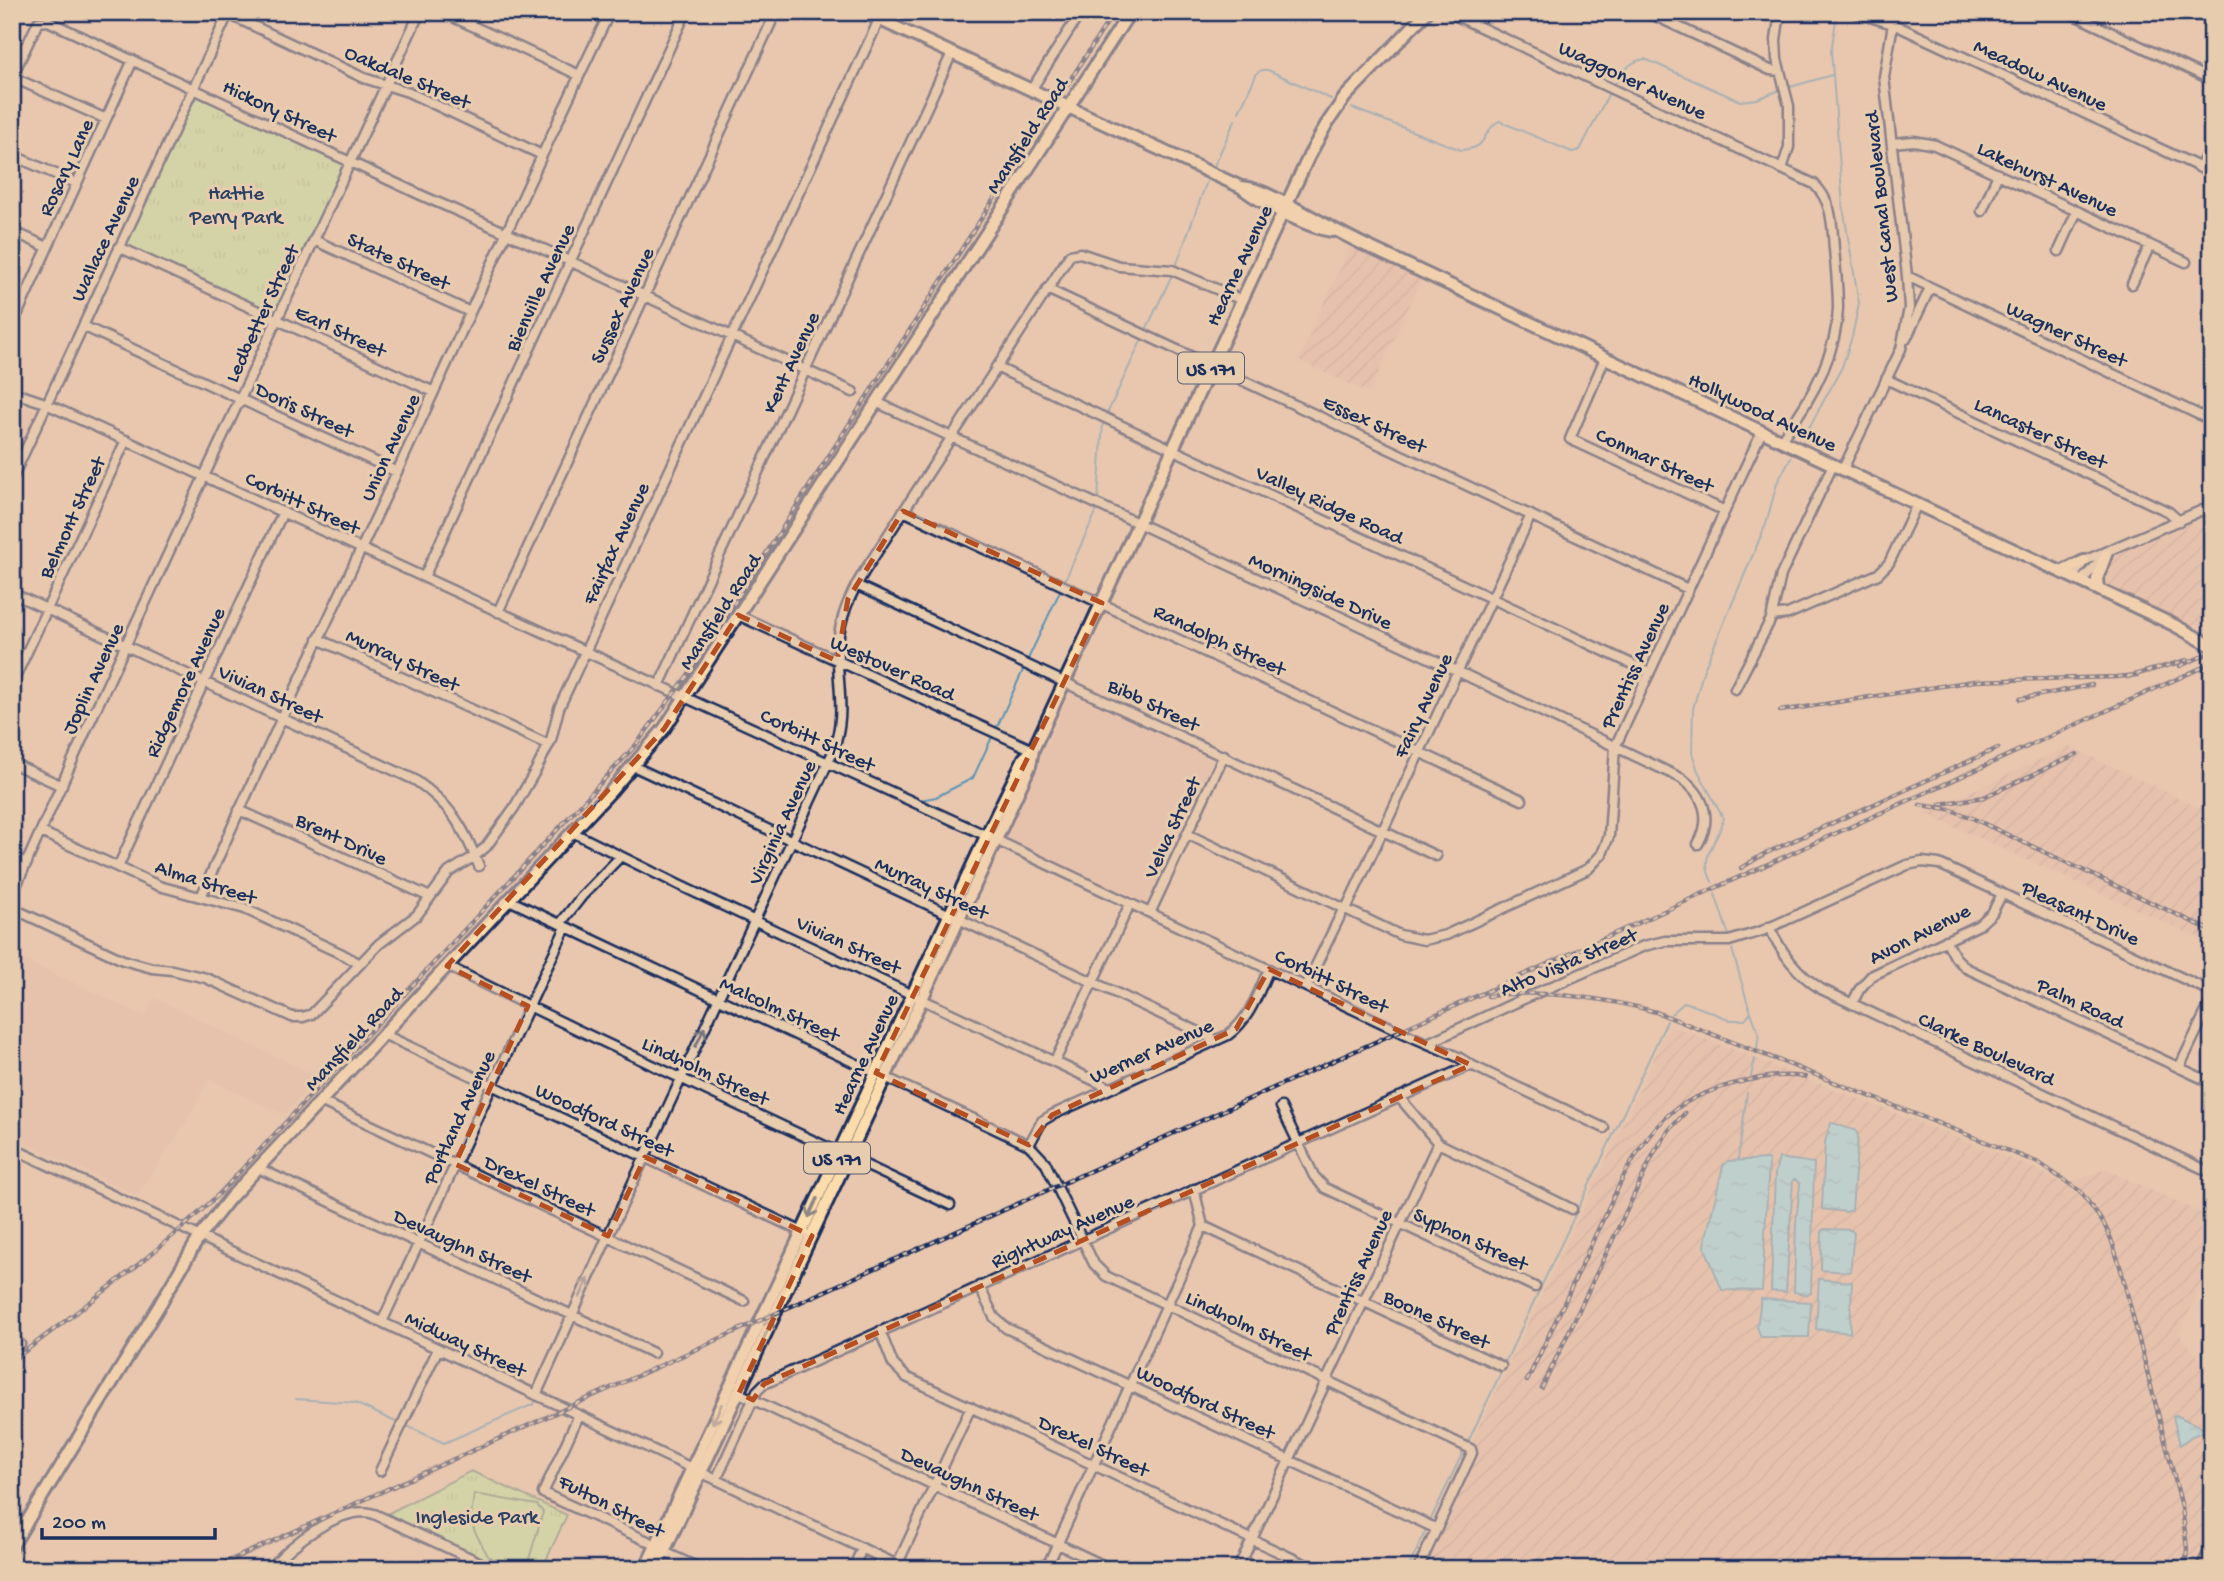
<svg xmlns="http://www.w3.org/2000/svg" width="2224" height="1581" viewBox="0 0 2224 1581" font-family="'Gochi Hand',sans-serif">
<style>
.built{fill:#e5bdac}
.industrial{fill:url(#industrial-furrows)}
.grass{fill:url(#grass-tufts);stroke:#6c897e;stroke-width:2}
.garden{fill:#bde39e;stroke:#6c897e;stroke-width:2}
.water{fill:url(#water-ripples);stroke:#6196b6;stroke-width:2}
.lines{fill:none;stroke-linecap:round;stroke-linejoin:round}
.stream{stroke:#6196b6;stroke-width:2}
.minor-casing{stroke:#1b2f5e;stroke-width:13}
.major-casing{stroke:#1b2f5e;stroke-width:16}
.minor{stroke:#e7ccae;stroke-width:8}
.major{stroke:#fddcac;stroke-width:10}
.rail-casing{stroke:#1b2f5e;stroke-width:4.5}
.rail{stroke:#e7ccae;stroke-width:2;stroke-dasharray:5;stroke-linecap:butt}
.oneway{stroke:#777682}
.oneway2{stroke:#8c8685}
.marked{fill:none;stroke:#b54e20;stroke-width:5;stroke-dasharray:14 9;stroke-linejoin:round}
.labels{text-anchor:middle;stroke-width:6;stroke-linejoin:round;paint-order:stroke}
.shield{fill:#e7ccae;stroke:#585e76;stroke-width:2}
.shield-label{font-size:19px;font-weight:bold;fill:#1b2f5e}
.street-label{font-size:21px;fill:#1b2f5e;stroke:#e7ccae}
.park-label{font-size:21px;fill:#2b4164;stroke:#e7ccae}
</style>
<defs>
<pattern id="industrial-furrows" width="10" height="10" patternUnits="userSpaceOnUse" patternTransform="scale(1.75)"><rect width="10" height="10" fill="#e5bdac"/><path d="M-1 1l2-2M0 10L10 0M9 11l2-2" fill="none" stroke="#c4a396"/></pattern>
<pattern id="grass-tufts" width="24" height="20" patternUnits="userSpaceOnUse" patternTransform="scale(1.75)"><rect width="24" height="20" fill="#bde39e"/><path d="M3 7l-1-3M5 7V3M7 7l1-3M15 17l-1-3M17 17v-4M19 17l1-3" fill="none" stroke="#a2c38a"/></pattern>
<pattern id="water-ripples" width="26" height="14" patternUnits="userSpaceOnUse" patternTransform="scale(1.75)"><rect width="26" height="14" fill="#8fdaf0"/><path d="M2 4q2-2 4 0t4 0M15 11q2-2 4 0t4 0" fill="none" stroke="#7bbbd0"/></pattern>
</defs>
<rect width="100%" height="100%" fill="#e8c7ae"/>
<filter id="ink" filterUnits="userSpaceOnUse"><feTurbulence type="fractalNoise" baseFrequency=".0143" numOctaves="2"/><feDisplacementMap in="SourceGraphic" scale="14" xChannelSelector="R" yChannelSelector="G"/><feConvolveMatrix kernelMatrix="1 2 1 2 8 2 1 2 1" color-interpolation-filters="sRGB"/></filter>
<g filter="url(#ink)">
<path class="built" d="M12,401L38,410L12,465Z
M1071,690L1219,758L1149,909L1003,840Z
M12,954L145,1016L154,998L319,1077L284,1115L208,1079L188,1120L137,1195L12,1137Z"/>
<path class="industrial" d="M1350,246L1422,279L1369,393L1298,360Z
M2212,511V633L2100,584L2108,558L2118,552Z
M2069,746L2212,814V944L1924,813Z
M1670,1025L1997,1153L2036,1169L2064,1185L2105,1169L2212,1218V1256L2206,1275L2179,1334L2206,1366L2212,1368V1523L2190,1569H1411Z"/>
<path class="grass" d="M197,94L346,164L275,316L124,246Z
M471,1471L567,1515L542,1569H500L383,1516Z"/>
<path class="garden" d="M474,1494L537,1505L543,1512L526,1569H509L488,1556L474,1530L471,1516Z"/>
<path class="water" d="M1831,1123C1840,1124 1846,1129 1856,1130L1858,1136L1852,1210L1846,1212L1822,1209L1825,1142Z
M1779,1158L1814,1163L1811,1293L1807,1295L1794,1292L1796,1223L1800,1184L1795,1179L1793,1180L1786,1292L1771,1291L1775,1173Z
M1767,1159L1769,1160L1762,1291L1722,1290L1705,1248L1706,1237L1723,1166L1728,1161Z
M1825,1229L1851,1230L1854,1233L1850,1272L1821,1270L1822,1230Z
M1819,1279L1852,1282L1850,1333L1816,1329Z
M1761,1299L1811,1302L1809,1337H1761L1757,1327Z
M2176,1415L2201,1427L2204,1430L2203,1432L2192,1436L2180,1445L2173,1417Z"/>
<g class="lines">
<path class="stream" d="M1614,85C1623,72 1629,61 1645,59L1740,101L1757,99L1780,90
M1790,87L1832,75
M1352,108L1461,150C1490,149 1480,132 1499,121L1572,152L1580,150L1609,93
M1239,112L1257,73L1262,70H1268L1331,99
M1214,166L1235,120
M1176,266L1207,181
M1146,330L1172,275
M1107,414L1142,339
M1803,439L1842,367L1852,337L1859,303L1843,207L1833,75L1831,52L1837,14
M1098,499L1103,422
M1065,580L1097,510
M1028,659L1061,589
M996,729L1024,668
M920,800L936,797L973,778L992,737
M798,839L829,772
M1712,882C1710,877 1707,871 1707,866C1705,850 1722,835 1723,818L1698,771L1692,753L1693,709L1703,672L1766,524L1777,483L1791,457
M1715,894L1729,936
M762,918L794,847
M1732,949L1747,1001L1759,1034L1757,1048
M725,997L757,927
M1671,1014L1685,1002L1731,1020H1745L1751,1012
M688,1076L721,1005
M1751,1076L1755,1059
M651,1155L684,1085
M1738,1160L1747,1093
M614,1234L647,1164
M578,1313L610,1243
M1504,1365L1667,1021
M296,1399L355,1403L398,1423
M407,1426L444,1443L534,1404L536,1400
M1468,1442L1502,1370
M1430,1521L1464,1450
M1408,1569L1426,1530"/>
<g class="minor-casing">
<path id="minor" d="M442,12L579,75
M1448,12L1814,184C1833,202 1832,225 1834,249C1836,269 1838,289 1838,308C1837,356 1809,403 1781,440
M1647,12L1770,70L1780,71
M1780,12L1776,40L1777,59L1789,106V147L1782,169
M1853,12L1893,24L2212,173
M2068,12L2212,80
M226,13L364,78L408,92L542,155
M12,44L25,50
M12,77L38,22L48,21L423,196L552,253L853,392
M12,77L106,119
M1031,90L1081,12
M1892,143L1914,141L1935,145L2186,262
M12,155L76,183
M2200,168L2212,143
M1982,211L1998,174
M12,231L47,247
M314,240L470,312
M119,247L434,392
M2059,251L2077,211
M1907,276L2212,421
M2132,284L2150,245
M1047,289L1688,589
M12,326L133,60
M83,326L397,472
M1906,339L1930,288
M1605,358L1570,439L1725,511
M996,367L1649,672
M1886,379L2169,512L2179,521
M12,392L42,402L996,840L1399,1031L1458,1057L1471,1065L1604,1128
M876,402L1436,661L1681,778C1704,794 1713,818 1698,844
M1843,469L1901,349L1909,308L1907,276L1884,77L1895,12
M12,479L229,12
M903,511L1522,800
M424,577L686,12
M2073,577L2084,561L2212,506
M2081,581L2104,557
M856,585L1436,856
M12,593L415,780C450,804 464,827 479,866
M498,612L776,12
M738,615L1033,750
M1772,616L1788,614L1878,574L1889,563L1917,504
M318,639L549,745
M12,684L126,440
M659,686L952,53
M1735,689L1771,619L1781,575L1833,465
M12,763L62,786
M633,766L1216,1040
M239,810L430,897
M41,832L159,886L245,909L342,954L360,964
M572,832L679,885L1110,1088
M1187,834L1400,935L1424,940L1446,935L1588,869L1602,854L1609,836L1615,747L1762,431
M12,857L27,863
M118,867L283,512
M12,895L88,726L420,12
M201,897C263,754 331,615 396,474C468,320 535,165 610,12
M509,900L1029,1145L1045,1162L1094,1264L1106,1276L1471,1449L1472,1453L1418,1569
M12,908L123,960L152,968L172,970L206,978L292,1017H303L312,1014L379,944L417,915L449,872L475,856L486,847L514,808L537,768L551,740L559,708L879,20
M1346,909L1531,515
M1150,913L1224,755
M560,924L582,896L620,857
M1769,927C1782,953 1797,974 1821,989L2212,1173
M1946,940L1955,957L1966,968L2212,1083
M447,966L576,1029L950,1205
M1306,986L1344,908
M1852,1004L1859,990L1871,976L1979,925L1992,913L2002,894
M383,1034L805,1233
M1428,1043L1532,995L1644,946L1665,941H1729L1762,931L1907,865L1922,862L1939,864L2212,992
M1055,1061L1130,904
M2179,1068L2212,999
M1399,1097L1438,1143L1572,1209
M320,1101L744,1301
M1281,1107L1314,1176L1325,1188L1535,1287
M1029,1145L1042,1121L1052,1115L1228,1035C1250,1019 1258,993 1269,969
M12,1148L906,1569
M258,1168L653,1353
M1194,1189L1203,1226
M1203,1226L1501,1366
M979,1286L994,1317L1006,1328L1437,1529
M382,1322L566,927
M880,1331L893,1364L906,1377L1315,1569
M12,1340L20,1344
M739,1393L1111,1569
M536,1395L608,1236L832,754C848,711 836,686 838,644C840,617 850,595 864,572L1070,255L1080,253L1119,266L1172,270L1242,300
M579,1415L543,1493L656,1545L664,1552L701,1569
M380,1471L438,1349
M717,1478L757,1391L764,1384L1471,1065
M276,1561L293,1569
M897,1565L971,1407
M271,1569C288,1545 343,1504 374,1514L494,1569
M459,1569L465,1556
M853,1569L862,1548
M1046,1569L1203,1226
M1238,1569L1438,1143"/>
</g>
<g class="major-casing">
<path id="major" d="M863,12L1241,187C1257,201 1312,230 1333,231
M1241,187C1258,188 1272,197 1287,204C1315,218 1341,234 1369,247L2174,625L2212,646
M2061,572L2084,561
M2098,589L2097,579L2106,555
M160,1304L200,1236L230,1198L611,791L664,729L1130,12
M12,1546L162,1301
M645,1569L986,836L1024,758L1033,750
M656,1569L996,840L1030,766L1033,750L1309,156L1326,125L1345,97L1427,12
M2202,1569L2212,1548"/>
</g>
<use href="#minor" class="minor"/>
<use href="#major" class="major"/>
<g class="rail-casing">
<path id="rail" d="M2180,666L2212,652
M2127,677L2187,660
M2020,699L2092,685
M1780,711L1974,681L2116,677L2137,675
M1940,804L1984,797L2077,754
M1920,805L1949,809L1970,817L2212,931
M1741,868L1764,854L1998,748
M1488,996C1539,989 1607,998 1656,1012L2039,1163L2080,1191L2104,1224L2111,1239L2120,1266L2182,1507L2187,1549L2185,1569
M12,1361C83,1307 156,1255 220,1193L635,746L688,675L1114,12
M1527,1381C1550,1333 1573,1285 1595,1236C1615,1195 1632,1150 1665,1118C1695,1089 1765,1071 1805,1077
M1542,1388L1654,1153L1669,1130L1685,1113
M211,1569L2212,663"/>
</g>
<use href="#rail" class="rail"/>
</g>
<defs><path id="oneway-shaft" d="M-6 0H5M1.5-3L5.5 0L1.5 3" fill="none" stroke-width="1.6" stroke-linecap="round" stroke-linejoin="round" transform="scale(1.75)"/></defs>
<g class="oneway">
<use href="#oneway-shaft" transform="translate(700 1037) rotate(-65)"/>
<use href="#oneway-shaft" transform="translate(584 1288) rotate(-66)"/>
</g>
<g class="oneway2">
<use href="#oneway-shaft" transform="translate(813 1208) rotate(115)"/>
<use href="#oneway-shaft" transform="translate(768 1329) rotate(-65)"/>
<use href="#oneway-shaft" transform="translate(717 1414) rotate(115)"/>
</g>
</g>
<path d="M0 0H2224V1581H0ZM903,511L1102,603L876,1073L1029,1145L1052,1115L1236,1029L1269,969L1471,1065L764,1384L753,1400L739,1393L812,1236L645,1157L608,1236L455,1164L528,1006L447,966L664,729L738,615L837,661L848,599Z" fill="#e8c7ae" fill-opacity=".55" fill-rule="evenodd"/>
<path class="marked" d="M903,511L1102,603L876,1073L1029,1145L1052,1115L1236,1029L1269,969L1471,1065L764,1384L753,1400L739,1393L812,1236L645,1157L608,1236L455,1164L528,1006L447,966L664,729L738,615L837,661L848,599Z"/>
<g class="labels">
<g class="shield">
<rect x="1178" y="352.5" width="66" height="31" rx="5"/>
<rect x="804" y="1142.5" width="66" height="31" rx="5"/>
</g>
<g class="shield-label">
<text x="1211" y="375">US 171</text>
<text x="837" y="1165">US 171</text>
</g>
<g class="street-label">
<text transform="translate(2041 74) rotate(25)" y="7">Meadow Avenue</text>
<text transform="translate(408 76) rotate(23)" y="7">Oakdale Street</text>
<text transform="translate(1633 79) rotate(25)" y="7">Waggoner Avenue</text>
<text transform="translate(280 110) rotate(25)" y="7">Hickory Street</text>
<text transform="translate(1026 135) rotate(-57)" y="7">Mansfield Road</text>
<text transform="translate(65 167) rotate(-65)" y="7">Rosary Lane</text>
<text transform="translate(2048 178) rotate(25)" y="7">Lakehurst Avenue</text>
<text transform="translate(1880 207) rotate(-96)" y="7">West Canal Boulevard</text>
<text transform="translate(104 238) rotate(-65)" y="7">Wallace Avenue</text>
<text transform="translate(399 260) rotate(25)" y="7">State Street</text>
<text transform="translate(1238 265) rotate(-65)" y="7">Hearne Avenue</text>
<text transform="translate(539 287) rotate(-65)" y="7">Bienville Avenue</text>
<text transform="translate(621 305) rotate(-65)" y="7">Sussex Avenue</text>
<text transform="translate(261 313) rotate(-65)" y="7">Ledbetter Street</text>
<text transform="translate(341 330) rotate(25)" y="7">Earl Street</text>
<text transform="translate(2067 333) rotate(25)" y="7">Wagner Street</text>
<text transform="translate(790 362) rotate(-65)" y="7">Kent Avenue</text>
<text transform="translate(305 409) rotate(25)" y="7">Doris Street</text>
<text transform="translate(1763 411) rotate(25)" y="7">Hollywood Avenue</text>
<text transform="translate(1375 423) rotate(25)" y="7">Essex Street</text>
<text transform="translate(2041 432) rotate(25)" y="7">Lancaster Street</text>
<text transform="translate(389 447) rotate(-65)" y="7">Union Avenue</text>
<text transform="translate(1655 459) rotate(25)" y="7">Conmar Street</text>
<text transform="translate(303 502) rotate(25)" y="7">Corbitt Street</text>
<text transform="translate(1330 504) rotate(25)" y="7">Valley Ridge Road</text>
<text transform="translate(71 517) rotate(-65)" y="7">Belmont Street</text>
<text transform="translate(615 543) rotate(-65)" y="7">Fairfax Avenue</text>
<text transform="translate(1321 590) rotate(25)" y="7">Morningside Drive</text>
<text transform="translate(719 611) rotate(-57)" y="7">Mansfield Road</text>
<text transform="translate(1220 639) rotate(25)" y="7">Randolph Street</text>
<text transform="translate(403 659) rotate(25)" y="7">Murray Street</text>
<text transform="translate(1634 665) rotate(-65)" y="7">Prentiss Avenue</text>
<text transform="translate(893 667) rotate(24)" y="7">Westover Road</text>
<text transform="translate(92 678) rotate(-65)" y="7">Joplin Avenue</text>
<text transform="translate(184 682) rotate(-65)" y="7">Ridgemore Avenue</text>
<text transform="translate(271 693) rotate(25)" y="7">Vivian Street</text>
<text transform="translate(1154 704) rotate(25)" y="7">Bibb Street</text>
<text transform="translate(1422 705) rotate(-65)" y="7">Fairy Avenue</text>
<text transform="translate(818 739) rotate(25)" y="7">Corbitt Street</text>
<text transform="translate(781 822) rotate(-65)" y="7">Virginia Avenue</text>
<text transform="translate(1171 827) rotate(-65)" y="7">Velva Street</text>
<text transform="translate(342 838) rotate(25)" y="7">Brent Drive</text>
<text transform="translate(206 881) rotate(18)" y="7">Alma Street</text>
<text transform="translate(932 887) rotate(25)" y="7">Murray Street</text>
<text transform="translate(2081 912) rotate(25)" y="7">Pleasant Drive</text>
<text transform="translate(1919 933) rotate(-27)" y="7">Avon Avenue</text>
<text transform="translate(849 944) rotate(25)" y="7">Vivian Street</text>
<text transform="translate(1568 961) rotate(-23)" y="7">Alto Vista Street</text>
<text transform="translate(1332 980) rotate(26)" y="7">Corbitt Street</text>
<text transform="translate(2081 1002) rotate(25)" y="7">Palm Road</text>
<text transform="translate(780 1008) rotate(25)" y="7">Malcolm Street</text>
<text transform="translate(353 1038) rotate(-47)" y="7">Mansfield Road</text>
<text transform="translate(1987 1048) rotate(25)" y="7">Clarke Boulevard</text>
<text transform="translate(1151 1050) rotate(-24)" y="7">Werner Avenue</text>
<text transform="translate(864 1054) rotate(-65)" y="7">Hearne Avenue</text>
<text transform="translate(706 1070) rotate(25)" y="7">Lindholm Street</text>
<text transform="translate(458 1117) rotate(-65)" y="7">Portland Avenue</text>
<text transform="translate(605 1119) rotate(25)" y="7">Woodford Street</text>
<text transform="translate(540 1185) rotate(25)" y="7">Drexel Street</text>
<text transform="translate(1062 1230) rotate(-24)" y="7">Rightway Avenue</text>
<text transform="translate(1471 1238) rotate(25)" y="7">Syphon Street</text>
<text transform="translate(463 1245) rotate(25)" y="7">Devaughn Street</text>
<text transform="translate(1357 1272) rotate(-65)" y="7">Prentiss Avenue</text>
<text transform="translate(1437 1318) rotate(25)" y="7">Boone Street</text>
<text transform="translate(1249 1325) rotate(26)" y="7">Lindholm Street</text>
<text transform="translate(466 1343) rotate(25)" y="7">Midway Street</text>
<text transform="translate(1206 1401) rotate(25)" y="7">Woodford Street</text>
<text transform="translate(1094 1445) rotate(25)" y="7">Drexel Street</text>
<text transform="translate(970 1483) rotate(25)" y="7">Devaughn Street</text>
<text transform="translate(612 1505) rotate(27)" y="7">Fulton Street</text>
</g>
<g class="park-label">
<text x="236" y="199">Hattie<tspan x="236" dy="24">Perry Park</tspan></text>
<text x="477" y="1523">Ingleside Park</text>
</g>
</g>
<rect width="2224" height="1581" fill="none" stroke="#e7ccae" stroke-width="42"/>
<rect x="21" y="21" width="2182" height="1539" fill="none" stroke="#1b2f5e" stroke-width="2.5" filter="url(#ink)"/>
<path d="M42 1528v10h173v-10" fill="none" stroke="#1b2f5e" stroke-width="3.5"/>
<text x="52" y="1528" font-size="21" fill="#1b2f5e" stroke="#e7ccae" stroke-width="5" paint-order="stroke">200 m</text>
</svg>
